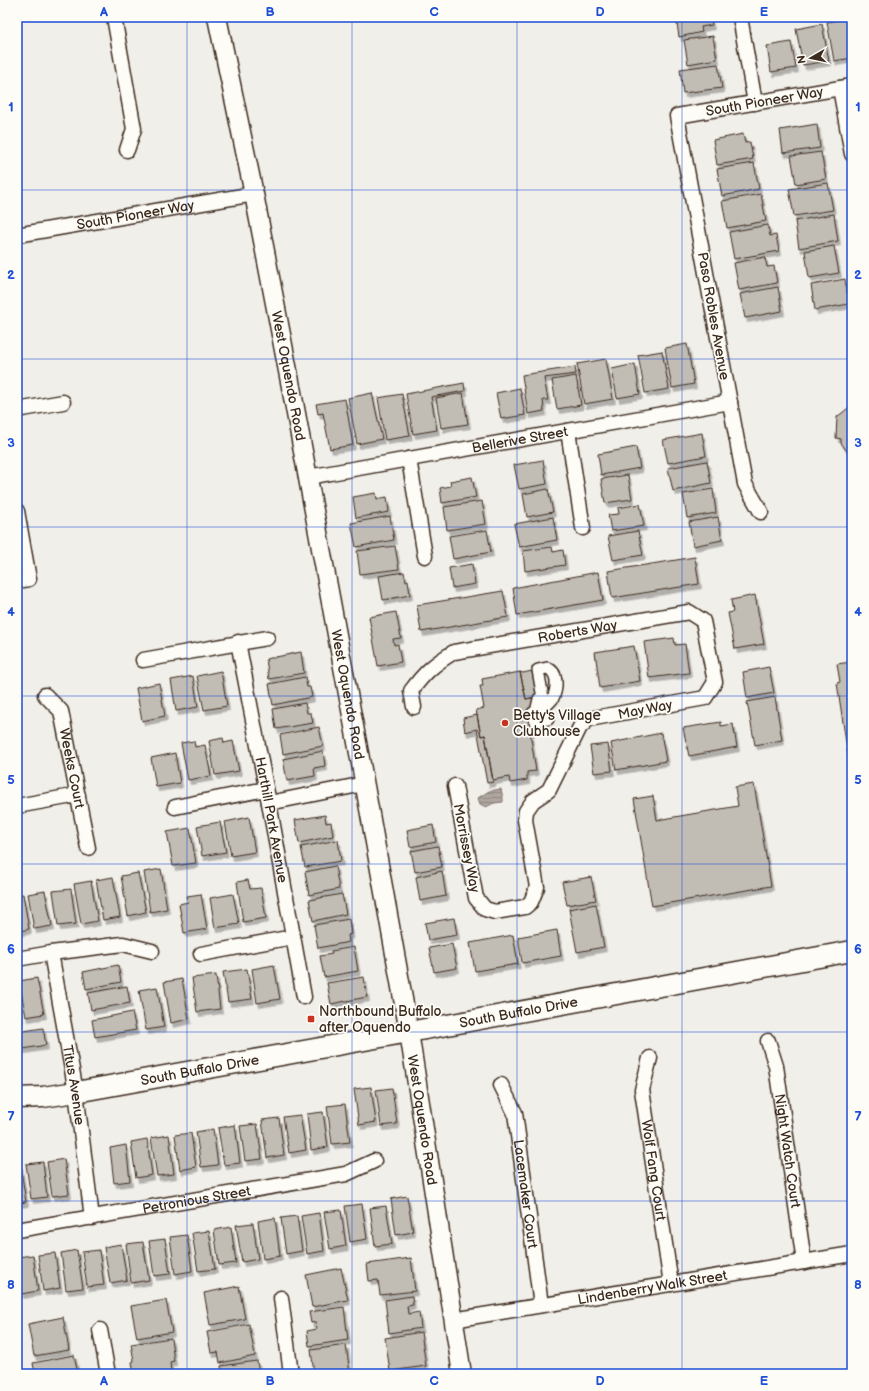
<svg xmlns="http://www.w3.org/2000/svg" width="869" height="1391" viewBox="0 0 869 1391" font-family="'Balsamiq Sans',sans-serif">
<style>
.water{fill:url(#water-rules);stroke:#80746b}
.building{fill:#c1bcb4;stroke:#3b2a1e;filter:url(#shadow)}
.lines{fill:none;stroke-linecap:round;stroke-linejoin:round}
.pedestrian-casing{stroke:#3b2a1e;stroke-width:14}
.minor-casing{stroke:#3b2a1e;stroke-width:17}
.tertiary-casing{stroke:#3b2a1e;stroke-width:21}
.secondary-casing{stroke:#3b2a1e;stroke-width:23}
.pedestrian{stroke:#fdfcf7;stroke-width:11}
.minor{stroke:#fdfcf7;stroke-width:14}
.tertiary{stroke:#fdfcf7;stroke-width:18}
.secondary{stroke:#fdfcf7;stroke-width:20}
.grid{fill:none;stroke:#1d4ed8;stroke-width:1;stroke-opacity:0.55}
.poi-dot{fill:#c8321e;stroke:#fdfcf7;stroke-width:1.5}
.labels{text-anchor:middle;stroke-width:3.5;stroke-linejoin:round;paint-order:stroke}
.street-label{font-size:14px;fill:#3b2a1e;stroke:#fdfcf7}
.poi-label{font-size:14px;fill:#3b2a1e;stroke:#fdfcf7;text-anchor:start}
.neatline{fill:none;stroke:#1d4ed8;stroke-width:1.5}
.grid-label{font-size:13px;text-anchor:middle;font-weight:bold;fill:#1d4ed8}
</style>
<defs>
<pattern id="water-rules" width="6" height="5" patternUnits="userSpaceOnUse"><rect width="6" height="5" fill="#aea69f"/><path d="M0 2.5h6" fill="none" stroke="#8f8781"/></pattern>
<filter id="shadow"><feDropShadow dx="2.5" dy="4.5" stdDeviation="0" flood-color="#0004"/></filter>
</defs>
<rect width="100%" height="100%" fill="#f1efea"/>
<filter id="ink" filterUnits="userSpaceOnUse"><feTurbulence type="fractalNoise" baseFrequency=".025" numOctaves="2"/><feDisplacementMap in="SourceGraphic" scale="8" xChannelSelector="R" yChannelSelector="G"/><feConvolveMatrix kernelMatrix="1 2 1 2 8 2 1 2 1" color-interpolation-filters="sRGB"/></filter>
<g filter="url(#ink)">
<path class="water" d="M501,789L503,798V802L494,803L486,807L480,804L478,798L489,791Z"/>
<path class="building" d="M676,17H710L712,25L701,27L702,32L679,37Z
M852,18V58L834,61L827,22Z
M822,24L829,61L803,65L796,29Z
M713,36L717,59L688,64L684,40Z
M791,42L796,68L771,72L767,46Z
M718,64L722,88L683,93L680,69Z
M817,124L820,148L783,153L780,130Z
M743,134L745,143L750,142L753,159L717,165L713,140Z
M821,152L826,179L796,184L791,156Z
M754,163L759,189L722,196L717,169Z
M828,183L833,210L794,216L789,189Z
M761,194L766,221L727,228L722,201Z
M834,214L838,241L799,248L795,221Z
M768,225L770,236L776,235L779,251L734,259L729,232Z
M834,246L839,273L809,278L805,251Z
M765,257L767,267L774,266L777,283L739,290L734,263Z
M845,279L849,304L815,310L811,285Z
M778,287L782,311L745,318L740,294Z
M687,344L694,384L672,388L665,348Z
M662,351L669,389L645,393L638,355Z
M606,359L613,399L584,404L577,364Z
M635,364L640,394L617,398L612,369Z
M575,367L576,374L544,378L548,400H543L544,411L528,414L522,375Z
M576,376L581,405L557,409L552,380Z
M464,383L465,391L431,397L437,430L413,434L406,394Z
M520,388L525,415L501,419L496,393Z
M372,393L382,439L357,444L348,398Z
M463,393L468,424L441,428L436,398Z
M402,394L410,436L385,440L378,398Z
M345,399L353,445L330,449L323,413L318,414L316,404Z
M852,405V454H849L841,443V439L836,438L837,417Z
M702,433L706,456L668,463L663,440Z
M636,447L640,468L601,475L598,454Z
M543,460L547,484L519,489L514,465Z
M707,461L711,483L673,491L668,468Z
M628,475L632,499L605,503L601,479Z
M472,477L476,497L442,503L440,488L451,486L450,481Z
M548,489L553,512L527,517L523,494Z
M713,489L716,513L687,518L683,494Z
M376,493L377,499L387,497L389,512L356,518L353,497Z
M482,501L486,524L447,530L444,507Z
M640,504L644,526L611,531L608,515L619,514L618,508Z
M390,516L394,540L356,547L351,523Z
M553,517L557,540L519,547L514,524Z
M718,517L722,540L693,546L689,522Z
M487,530L491,552L453,559L449,536Z
M638,531L643,555L613,560L608,536Z
M395,546L399,569L360,574L357,551Z
M552,547L553,552L563,550L565,565L525,571L523,551Z
M695,557L699,584L612,598L608,571Z
M472,564L475,584L452,588L449,568Z
M404,572L406,581L408,580L410,595L383,600L379,576Z
M598,572L603,600L517,615L513,588Z
M503,591L508,617L421,632L417,605Z
M755,595L764,644L735,649L728,613L733,612L731,600Z
M396,612L401,638L393,639L394,645L398,644L401,662L378,666L369,617Z
M674,638L675,645L685,644L689,673L649,678L644,642Z
M634,646L640,681L600,688L595,652Z
M301,652L304,673L269,679L266,659Z
M850,652H852V782L837,683L840,682L837,664L851,662Z
M769,667L774,693L747,698L743,672Z
M221,671L227,706L204,710L197,676Z
M532,671L537,697L526,699L520,672L523,673Z
M520,672L526,699L540,696L530,713L533,731L530,732L536,771L527,772V780L510,783L509,777L493,780L485,735L481,736L476,710L484,708L480,686H483L482,679Z
M193,676L198,707L176,711L171,680Z
M305,677L307,687H310L312,697L273,705L269,684Z
M159,683L165,716L142,721L136,688Z
M775,697L782,740L755,745L747,702Z
M305,703L307,713H311L313,723L276,729L273,709Z
M477,715L481,736L485,735L493,782L487,783L477,729L465,732L463,718Z
M721,722V726L733,724L737,747L689,756L683,728Z
M319,727L323,746L283,754L280,735Z
M661,733L666,761L616,770L611,743Z
M223,738L224,743L233,741L239,771L215,775L209,741Z
M194,741L195,747L205,745L211,776L188,780L181,743Z
M608,744L612,771L594,773L590,746Z
M323,751L325,766L314,768L315,776L287,781L283,759Z
M175,753L180,783L156,787L151,758Z
M754,784L771,886L652,906L634,799L653,796L657,820L738,806L735,787Z
M325,815L326,823L331,822L333,836L299,843L295,820Z
M249,817L255,852L231,856L225,822Z
M220,822L226,852L202,856L197,826Z
M433,825L436,842L410,847L407,830Z
M190,828L196,863L173,866L167,832Z
M338,840L341,861L305,867L301,847Z
M438,846L442,867L415,872L411,851Z
M335,866L339,889L309,895L305,872Z
M161,869L167,909L150,912L144,872Z
M442,871L446,896L420,901L416,877Z
M138,873L146,912L128,916L121,876Z
M113,877L120,917L103,920L96,880Z
M591,877L596,900L567,905L562,882Z
M248,880L250,889L261,888L266,918L243,922L237,882Z
M91,881L98,921L81,924L74,884Z
M71,889L76,924L58,926L53,891Z
M45,891L52,926L34,929L28,894Z
M23,894L29,929L17,932V895Z
M201,894L207,929L184,933L179,904L188,902L187,896Z
M233,894L239,924L215,928L210,898Z
M342,894L346,914L313,921L309,900Z
M596,904L604,947L577,952L569,909Z
M454,918L457,935L428,940L425,923Z
M349,919L351,934L348,935L349,942L318,948L314,925Z
M557,930L561,956L522,963L518,937Z
M513,935L518,964L475,971L470,943Z
M452,944L457,968L434,972L429,948Z
M354,947L358,971L324,977L320,956L332,954L331,951Z
M118,965L121,982L86,989L83,972Z
M274,965L280,999L257,1003L252,969Z
M247,969L252,999L228,1002L223,972Z
M216,975L220,1009L197,1012L192,978Z
M364,977L367,997L331,1004L327,983Z
M37,978L44,1014L26,1017L19,981Z
M182,979L189,1019L171,1023L164,982Z
M127,986L130,1003L91,1010L88,993Z
M157,987L164,1027L146,1030L139,990Z
M17,994L21,1018L17,1019Z
M132,1012L136,1030L95,1037L92,1020Z
M43,1028L46,1045L17,1050V1032Z
M371,1087L376,1122L359,1125L354,1089Z
M392,1088L397,1124L381,1126L376,1090Z
M345,1104L350,1142L332,1144L327,1106Z
M323,1112L328,1147L311,1150L307,1114Z
M300,1115L306,1150L289,1153L283,1117Z
M279,1118L284,1155L267,1158L262,1120Z
M257,1124L262,1159L245,1161L240,1126Z
M235,1125L240,1163L224,1165L218,1128Z
M213,1129L218,1165L201,1167L196,1132Z
M191,1133L196,1167L180,1170L175,1135Z
M169,1135L174,1174L157,1176L151,1138Z
M147,1139L152,1175L136,1178L131,1142Z
M126,1145L130,1181L114,1183L110,1148Z
M64,1159L69,1194L52,1196L47,1162Z
M43,1162L47,1197L31,1199L26,1164Z
M17,1164H20L26,1202L17,1203Z
M407,1196L413,1232L396,1235L391,1199Z
M362,1204L367,1239L350,1242L345,1206Z
M386,1206L392,1244L375,1246L370,1208Z
M341,1210L346,1246L330,1249L324,1212Z
M319,1213L324,1251L307,1254L301,1216Z
M297,1216L302,1251L286,1254L281,1218Z
M275,1218L280,1256L263,1259L258,1221Z
M253,1223L258,1259L242,1262L236,1225Z
M231,1227L236,1263L219,1265L214,1230Z
M209,1231L215,1269L198,1271L192,1233Z
M187,1235L192,1271L175,1274L170,1237Z
M165,1239L170,1274L154,1276L149,1241Z
M143,1242L149,1280L131,1283L126,1244Z
M121,1244L127,1280L110,1283L104,1247Z
M77,1250L83,1288L66,1290L61,1253Z
M99,1250L104,1285L87,1287L82,1252Z
M55,1253L60,1288L43,1291L38,1255Z
M33,1255L38,1291L21,1294L17,1268V1257Z
M411,1258L415,1291L380,1295L378,1280L369,1281L367,1264Z
M341,1268L348,1300L312,1307L306,1275Z
M239,1286L245,1319L210,1325L204,1293Z
M412,1296L413,1305L407,1306L408,1314L419,1312L421,1328L389,1333L385,1300Z
M166,1300L172,1332L137,1338L131,1306Z
M344,1307L348,1340L309,1346L307,1331L317,1329L316,1322L311,1323L309,1312Z
M63,1317L69,1350L34,1356L28,1324Z
M249,1324L255,1356L220,1363L218,1352L211,1353L207,1332Z
M421,1332L426,1366L390,1371L385,1338Z
M171,1338L174,1361L170,1362L171,1372L156,1374H134L132,1362L134,1361L131,1344Z
M346,1345L350,1374H314L311,1350Z
M74,1355L78,1374H35L33,1363Z
M257,1361L259,1374H222L221,1366Z
M427,1371V1374H407Z"/>
<g class="lines">
<g class="pedestrian-casing">
<path id="pedestrian" d="M547,668C559,672 557,689 553,698C551,702 547,703 545,708C544,713 546,715 548,719L535,721L533,713L536,712L539,699L543,698L538,670Z"/>
</g>
<g class="minor-casing">
<g id="minor">
<path d="M114,17L134,129L127,150"/>
<path d="M740,17L755,103"/>
<path d="M840,88L852,154"/>
<path id="s1" d="M17,235L254,194"/>
<path d="M17,410L63,402"/>
<path d="M568,431L583,528"/>
<path d="M409,459L425,556"/>
<path id="s2" d="M308,477L730,402"/>
<path d="M17,511L29,579L17,581"/>
<path id="s3" d="M761,512L745,484L677,116L852,86"/>
<path id="s4" d="M238,642L269,803L304,997"/>
<path d="M143,660L267,638"/>
<path id="s5" d="M45,695L61,711L88,848"/>
<path id="s6" d="M414,707L411,691C425,672 434,664 454,652L689,612L703,621L715,682L705,698L589,719L580,727L549,790L533,801L526,811L525,820L537,887L531,902L525,907L495,912L485,909L476,898L455,786"/>
<path d="M269,803L364,784"/>
<path d="M17,806L78,795"/>
<path d="M175,807L266,789"/>
<path id="s7" d="M51,953L76,1092L92,1218"/>
<path d="M201,954L293,937"/>
<path d="M17,959L51,953L123,944L152,951"/>
<path id="s8" d="M768,1041L776,1066L804,1262"/>
<path id="s9" d="M650,1058L642,1090L671,1284"/>
<path id="s10" d="M501,1085L515,1113L541,1305"/>
<path id="s11" d="M17,1230L346,1174L374,1161"/>
<path d="M281,1298L291,1374"/>
<path id="s12" d="M453,1320L852,1254"/>
<path d="M100,1330L108,1374"/>
</g>
</g>
<g class="tertiary-casing">
<g id="tertiary">
<path id="s13" d="M217,17L254,194L292,392L361,764L409,1032L462,1374"/>
</g>
</g>
<g class="secondary-casing">
<g id="secondary">
<path id="s14" d="M17,1098L43,1097L76,1092L409,1032L852,951"/>
</g>
</g>
<use href="#pedestrian" class="pedestrian"/>
<use href="#minor" class="minor"/>
<use href="#tertiary" class="tertiary"/>
<use href="#secondary" class="secondary"/>
</g>
</g>
<path class="grid" d="M187,17V1374M352,17V1374M517,17V1374M682,17V1374M17,190H852M17,359H852M17,527H852M17,696H852M17,864H852M17,1032H852M17,1201H852"/>
<g class="poi-dot">
<circle cx="505" cy="723" r="4"/>
<rect x="307" y="1015" width="8" height="8" rx="2"/>
</g>
<g class="labels">
<g class="street-label">
<text dy="5" stroke="none"><textPath href="#s3" startOffset="495">South Pioneer Way</textPath></text>
<text dy="5" stroke="none"><textPath href="#s1" startOffset="120">South Pioneer Way</textPath></text>
<text transform="translate(714 316) rotate(80)" y="5">Paso Robles Avenue</text>
<text dy="5" stroke="none"><textPath href="#s13" startOffset="366">West Oquendo Road</textPath></text>
<text dy="5" stroke="none"><textPath href="#s2" startOffset="215">Bellerive Street</textPath></text>
<text dy="5" stroke="none"><textPath href="#s6" startOffset="200">Roberts Way</textPath></text>
<text dy="5" stroke="none"><textPath href="#s13" startOffset="690">West Oquendo Road</textPath></text>
<text transform="translate(645 709) rotate(-11)" y="5">May Way</text>
<text dy="5" stroke="none"><textPath href="#s5" startOffset="81">Weeks Court</textPath></text>
<text dy="5" stroke="none"><textPath href="#s4" startOffset="181">Harthill Park Avenue</textPath></text>
<text transform="translate(467 848) rotate(79)" y="5">Morrissey Way</text>
<text dy="5" stroke="none"><textPath href="#s14" startOffset="509">South Buffalo Drive</textPath></text>
<text dy="5" stroke="none"><textPath href="#s14" startOffset="185">South Buffalo Drive</textPath></text>
<text dy="5" stroke="none"><textPath href="#s7" startOffset="134">Titus Avenue</textPath></text>
<text dy="5" stroke="none"><textPath href="#s13" startOffset="1122">West Oquendo Road</textPath></text>
<text dy="5" stroke="none"><textPath href="#s8" startOffset="112">Night Watch Court</textPath></text>
<text dy="5" stroke="none"><textPath href="#s9" startOffset="114">Wolf Fang Court</textPath></text>
<text dy="5" stroke="none"><textPath href="#s10" startOffset="113">Lacemaker Court</textPath></text>
<text dy="5" stroke="none"><textPath href="#s11" startOffset="182">Petronious Street</textPath></text>
<text dy="5" stroke="none"><textPath href="#s12" startOffset="202">Lindenberry Walk Street</textPath></text>
</g>
<g class="poi-label">
<text x="513" y="720">Betty's Village<tspan x="513" dy="16">Clubhouse</tspan></text>
<text x="319" y="1016">Northbound Buffalo<tspan x="319" dy="16">after Oquendo</tspan></text>
</g>
</g>
<rect width="869" height="1391" fill="none" stroke="#fdfcf7" stroke-width="44"/>
<g transform="translate(811 58) rotate(261)" stroke="#fdfcf7" stroke-width="3" paint-order="stroke">
<path d="M0-3L7 15L0 10L-7 15Z" fill="#3b2a1e"/>
<text y="-6" font-size="11" font-weight="bold" text-anchor="middle" fill="#3b2a1e">N</text>
</g>
<rect x="22" y="22" width="825" height="1347" class="neatline"/>
<g class="grid-label">
<text x="104" y="16">A</text>
<text x="270" y="16">B</text>
<text x="434" y="16">C</text>
<text x="600" y="16">D</text>
<text x="764" y="16">E</text>
<text x="11" y="111">1</text>
<text x="858" y="111">1</text>
<text x="11" y="279">2</text>
<text x="858" y="279">2</text>
<text x="11" y="447">3</text>
<text x="858" y="447">3</text>
<text x="11" y="616">4</text>
<text x="858" y="616">4</text>
<text x="11" y="784">5</text>
<text x="858" y="784">5</text>
<text x="11" y="953">6</text>
<text x="858" y="953">6</text>
<text x="11" y="1121">7</text>
<text x="858" y="1121">7</text>
<text x="11" y="1289">8</text>
<text x="858" y="1289">8</text>
<text x="104" y="1385">A</text>
<text x="270" y="1385">B</text>
<text x="434" y="1385">C</text>
<text x="600" y="1385">D</text>
<text x="764" y="1385">E</text>
</g>
</svg>
